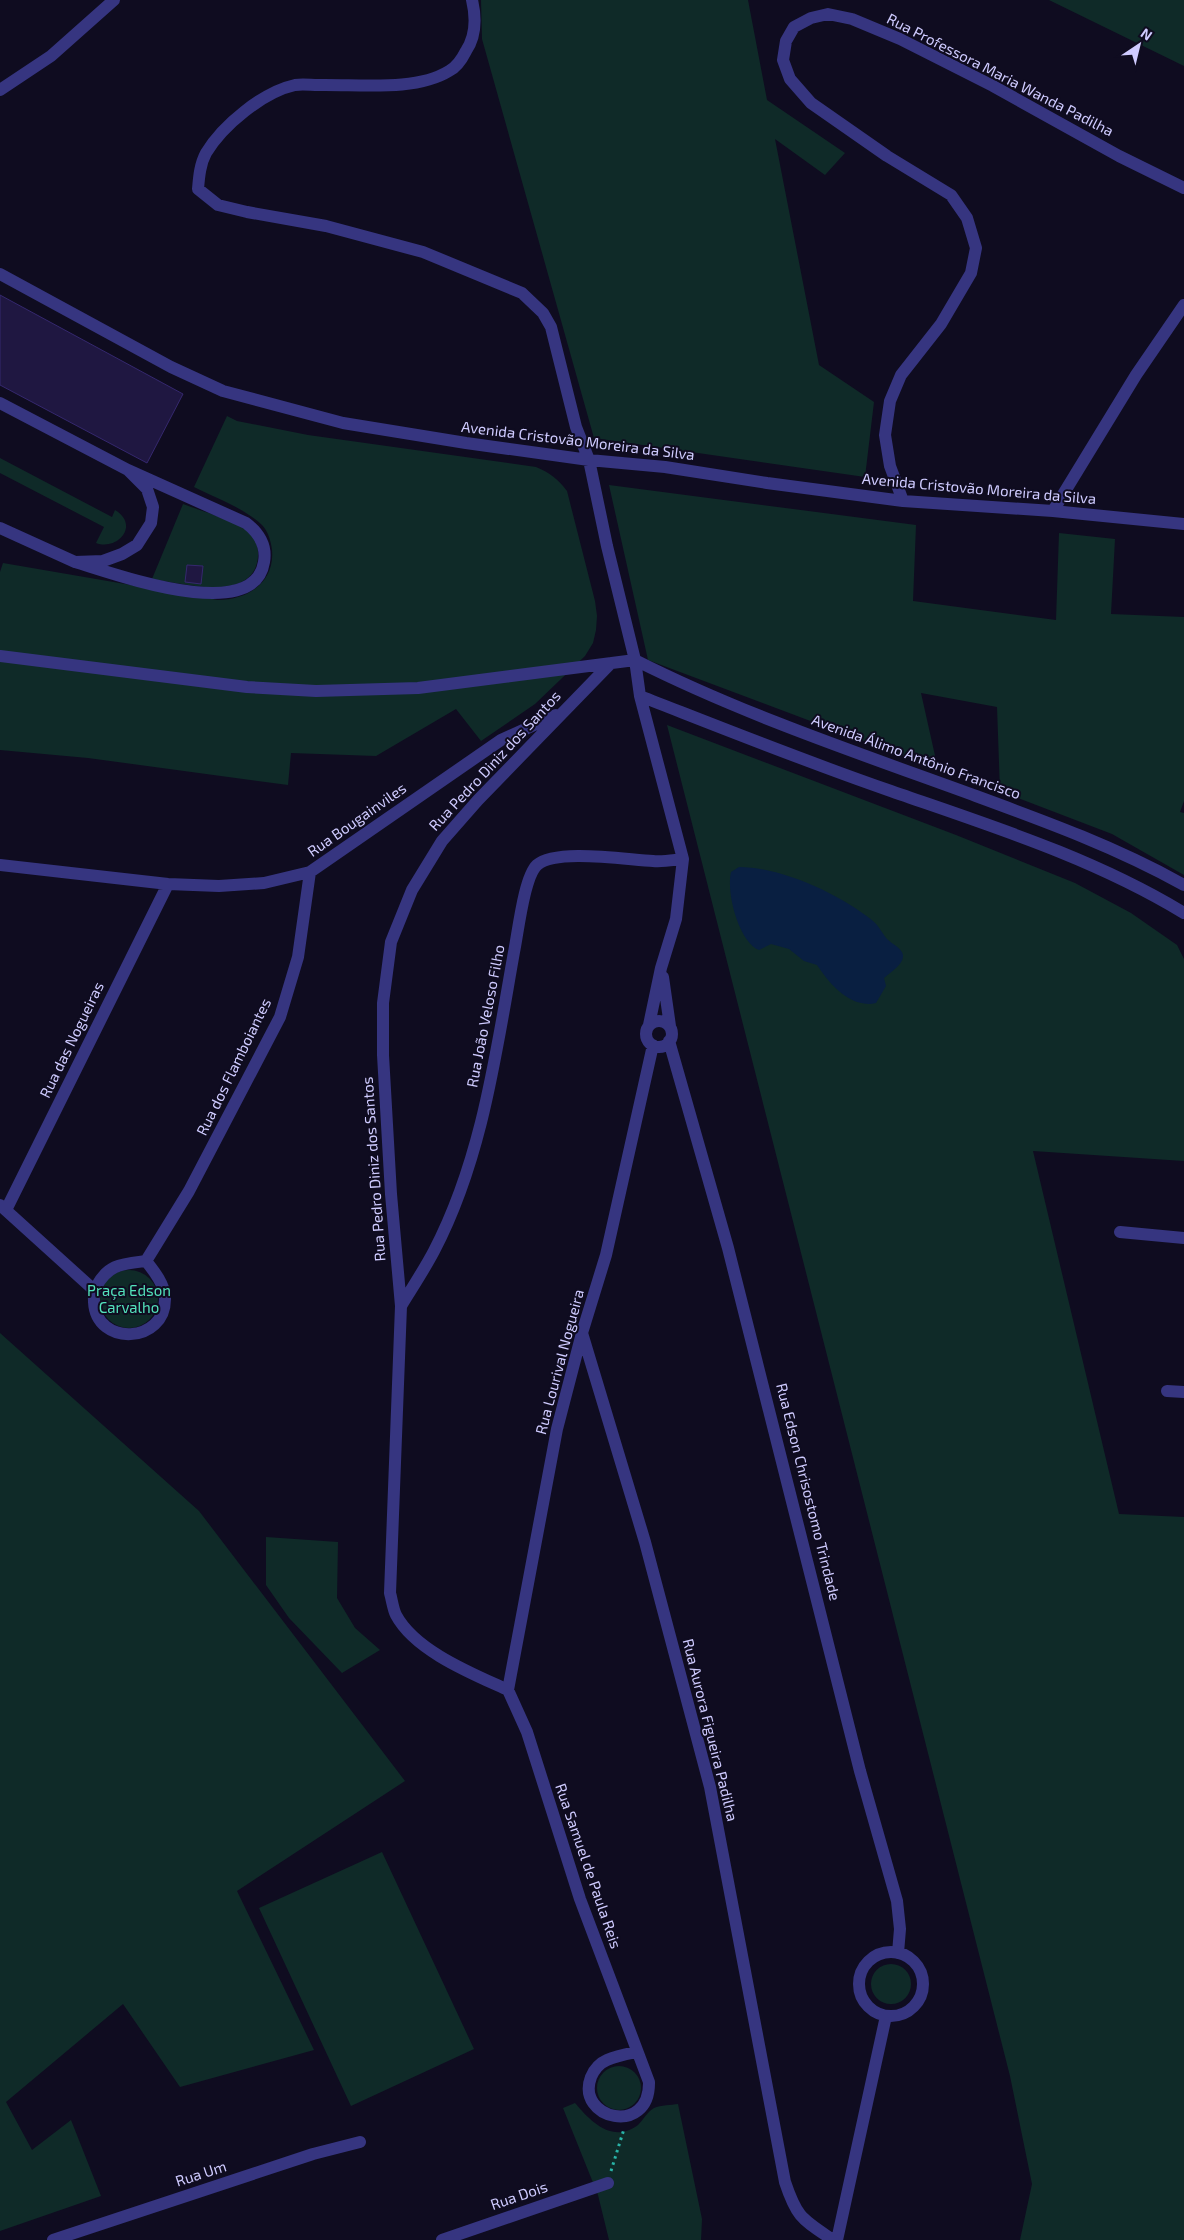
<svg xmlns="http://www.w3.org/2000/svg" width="1184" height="2240" viewBox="0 0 1184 2240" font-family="'Exo 2',sans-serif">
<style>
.green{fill:#0f2a28}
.water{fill:#091f41}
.building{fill:#1f1741;stroke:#35286e}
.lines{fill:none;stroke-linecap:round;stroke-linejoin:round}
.path{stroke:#29b4a8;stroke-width:3;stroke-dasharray:2.5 4;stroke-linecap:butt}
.minor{stroke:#363580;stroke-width:12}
.labels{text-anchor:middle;stroke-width:4;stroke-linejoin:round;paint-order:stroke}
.street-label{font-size:15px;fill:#cfcbff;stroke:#0f0c20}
.park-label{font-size:15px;fill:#53e2bb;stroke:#0f0c20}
</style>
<rect width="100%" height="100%" fill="#0f0c20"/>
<path class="green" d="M481,0H748L767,100L845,153L825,175L775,139L819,365L874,402L865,477L594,438L482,39Z
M1049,0H1184V66Z
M227,416L237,421L308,435L536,467C550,473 558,479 567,491L595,601L597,616L596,630L593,643L585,656L535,704L481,741L456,709L376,756L291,753L288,785L88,758L0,750V572L3,563L218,600C248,600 275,582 272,550C271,541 268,531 262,525C244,508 216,498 194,487Z
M0,458L112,517L115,510C140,525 118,551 96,543L104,527L0,473Z
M609,485L916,525L913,601L1056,620L1059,533L1115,539L1111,614L1184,617V801L1180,812L1184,813V875L1112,834L1000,791L997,707L921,693L938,769L648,660Z
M183,504C198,510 237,521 248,531C257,539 260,551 257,563C247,602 181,583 152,579Z
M667,725L956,835L1075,883L1131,913L1177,945L1184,959V1161L1033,1151L1119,1514L1184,1517V2240H1020L1032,2184L1010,2076Z
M100 1299a29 29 0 1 1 58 0a29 29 0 1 1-58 0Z
M0,1333L199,1511L405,1781L237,1891L314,2050L180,2087L123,2004L6,2102L32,2150L71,2120L101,2196L0,2231Z
M266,1537L338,1542L337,1598L355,1628L380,1650L342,1673L289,1618L266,1585Z
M382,1852L474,2049L351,2106L259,1908Z
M871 1984a20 20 0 1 1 40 0a20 20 0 1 1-40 0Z
M597 2088a22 22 0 1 1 44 0a22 22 0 1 1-44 0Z
M575,2103C591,2122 613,2144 638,2125C643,2120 648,2111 654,2108C661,2105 671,2105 678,2104L702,2219L701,2240H609L598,2195L563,2108Z"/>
<path class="water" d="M739,867C781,867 840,894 873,921C879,926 882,933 887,939C892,944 902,948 903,955C904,964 891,972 884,978L886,986L876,1003C850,1009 829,983 817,965L804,961L789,949L771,944L759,950C739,942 726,893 731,872Z"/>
<path class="building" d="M0,295L183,394L147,463L0,385Z
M187,565L203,566L201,584L185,582Z"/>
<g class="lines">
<path class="path" d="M611,2171L624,2129"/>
<path class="minor" d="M472,0C476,17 476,36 466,51C462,59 457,67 449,71C415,92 358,84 318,85C311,85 302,84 295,85C263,92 223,125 206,153C200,164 199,177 198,189L218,205L247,212L326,226L423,252L522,293L543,313L551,327L576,427L589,460L607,546L635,660L640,696L683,859L676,919L661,968L649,1025
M0,90L51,56L114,0
M0,274L171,367L223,391L343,423L466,443L589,460L665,467L767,483L903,501L1053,511L1184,524
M0,403L128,470L147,489L153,507L151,523L137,545L122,554L103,561L75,562L0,528
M903,501L890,466L885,435L890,401L901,375L941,324L971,273L976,248L967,218L951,195L887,156L811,103L790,79L783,60L786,41L794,27L811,18L828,14L852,19L900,39L993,86L1119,156L1184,188
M1053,511L1136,375L1184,305
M75,562C113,573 254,626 264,562C267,545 259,533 246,523L128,470
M0,656L247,687L316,691L418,688L635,660
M635,660C744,715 861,754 976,796C1047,822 1118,848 1184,885
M640,696C722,728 804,761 888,790C988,825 1092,857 1184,913
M0,865L168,884L219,886L264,883L310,872L501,740L556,715
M663,977L670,1026
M646 1034a13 13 0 1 1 26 0a13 13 0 1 1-26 0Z
M669,1041L728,1248L860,1771L897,1901L900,1929L898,1953
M0,1205L94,1290
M6,1210L168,884
M1120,1232L1184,1238
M146,1261L189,1191L280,1017L298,957L310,872
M146,1261C154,1271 165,1285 165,1298C166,1344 96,1347 94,1302C94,1297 93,1292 96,1287C108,1264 122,1264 146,1261Z
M401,1306C412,1288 424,1270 434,1251C482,1159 496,1053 514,952C518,933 524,877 537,865C556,848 628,860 653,861C663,862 673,860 683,859
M582,1333L645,1542L710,1787L785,2182C797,2218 802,2219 833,2240
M1167,1391L1184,1392
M508,1690C473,1674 415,1651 396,1615C393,1609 392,1600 390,1593L401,1306L391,1194L383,1055V1003L391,942L412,890L442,841L478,800L611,663
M508,1690L557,1429L582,1333L606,1255L653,1045
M508,1690L527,1732L580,1899L649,2082C650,2137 575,2119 591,2077C594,2070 600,2063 607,2060C616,2056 627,2054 637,2052
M859 1984a32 32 0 1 1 64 0a32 32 0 1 1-64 0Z
M53,2240L313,2154L360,2142
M442,2240L608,2183
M837,2240L886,2016"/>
</g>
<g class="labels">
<g class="street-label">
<text transform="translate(1000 75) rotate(27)" y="5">Rua Professora Maria Wanda Padilha</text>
<text transform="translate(578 441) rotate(7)" y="5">Avenida Cristovão Moreira da Silva</text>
<text transform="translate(979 489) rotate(5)" y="5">Avenida Cristovão Moreira da Silva</text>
<text transform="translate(916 757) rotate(20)" y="5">Avenida Álimo Antônio Francisco</text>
<text transform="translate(495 761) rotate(-47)" y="5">Rua Pedro Diniz dos Santos</text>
<text transform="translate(357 820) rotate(-35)" y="5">Rua Bougainviles</text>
<text transform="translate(486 1016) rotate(-79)" y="5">Rua João Veloso Filho</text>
<text transform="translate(72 1040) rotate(-64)" y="5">Rua das Nogueiras</text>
<text transform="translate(234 1067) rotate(-64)" y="5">Rua dos Flamboiantes</text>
<text transform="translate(374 1169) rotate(-94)" y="5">Rua Pedro Diniz dos Santos</text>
<text transform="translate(560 1362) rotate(-75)" y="5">Rua Lourival Nogueira</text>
<text transform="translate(808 1492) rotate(76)" y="5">Rua Edson Chrisostomo Trindade</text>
<text transform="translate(710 1730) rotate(76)" y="5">Rua Aurora Figueira Padilha</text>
<text transform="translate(588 1866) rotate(71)" y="5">Rua Samuel de Paula Reis</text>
<text transform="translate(201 2174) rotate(-18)" y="5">Rua Um</text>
<text transform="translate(519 2196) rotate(-19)" y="5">Rua Dois</text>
</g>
<g class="park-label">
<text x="129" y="1296">Praça Edson<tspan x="129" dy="17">Carvalho</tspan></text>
</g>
</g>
<g transform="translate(1139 45) rotate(35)" stroke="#0f0c20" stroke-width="4" paint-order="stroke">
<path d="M0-4L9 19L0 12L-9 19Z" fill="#cfcbff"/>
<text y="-8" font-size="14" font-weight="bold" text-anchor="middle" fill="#cfcbff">N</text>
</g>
</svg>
